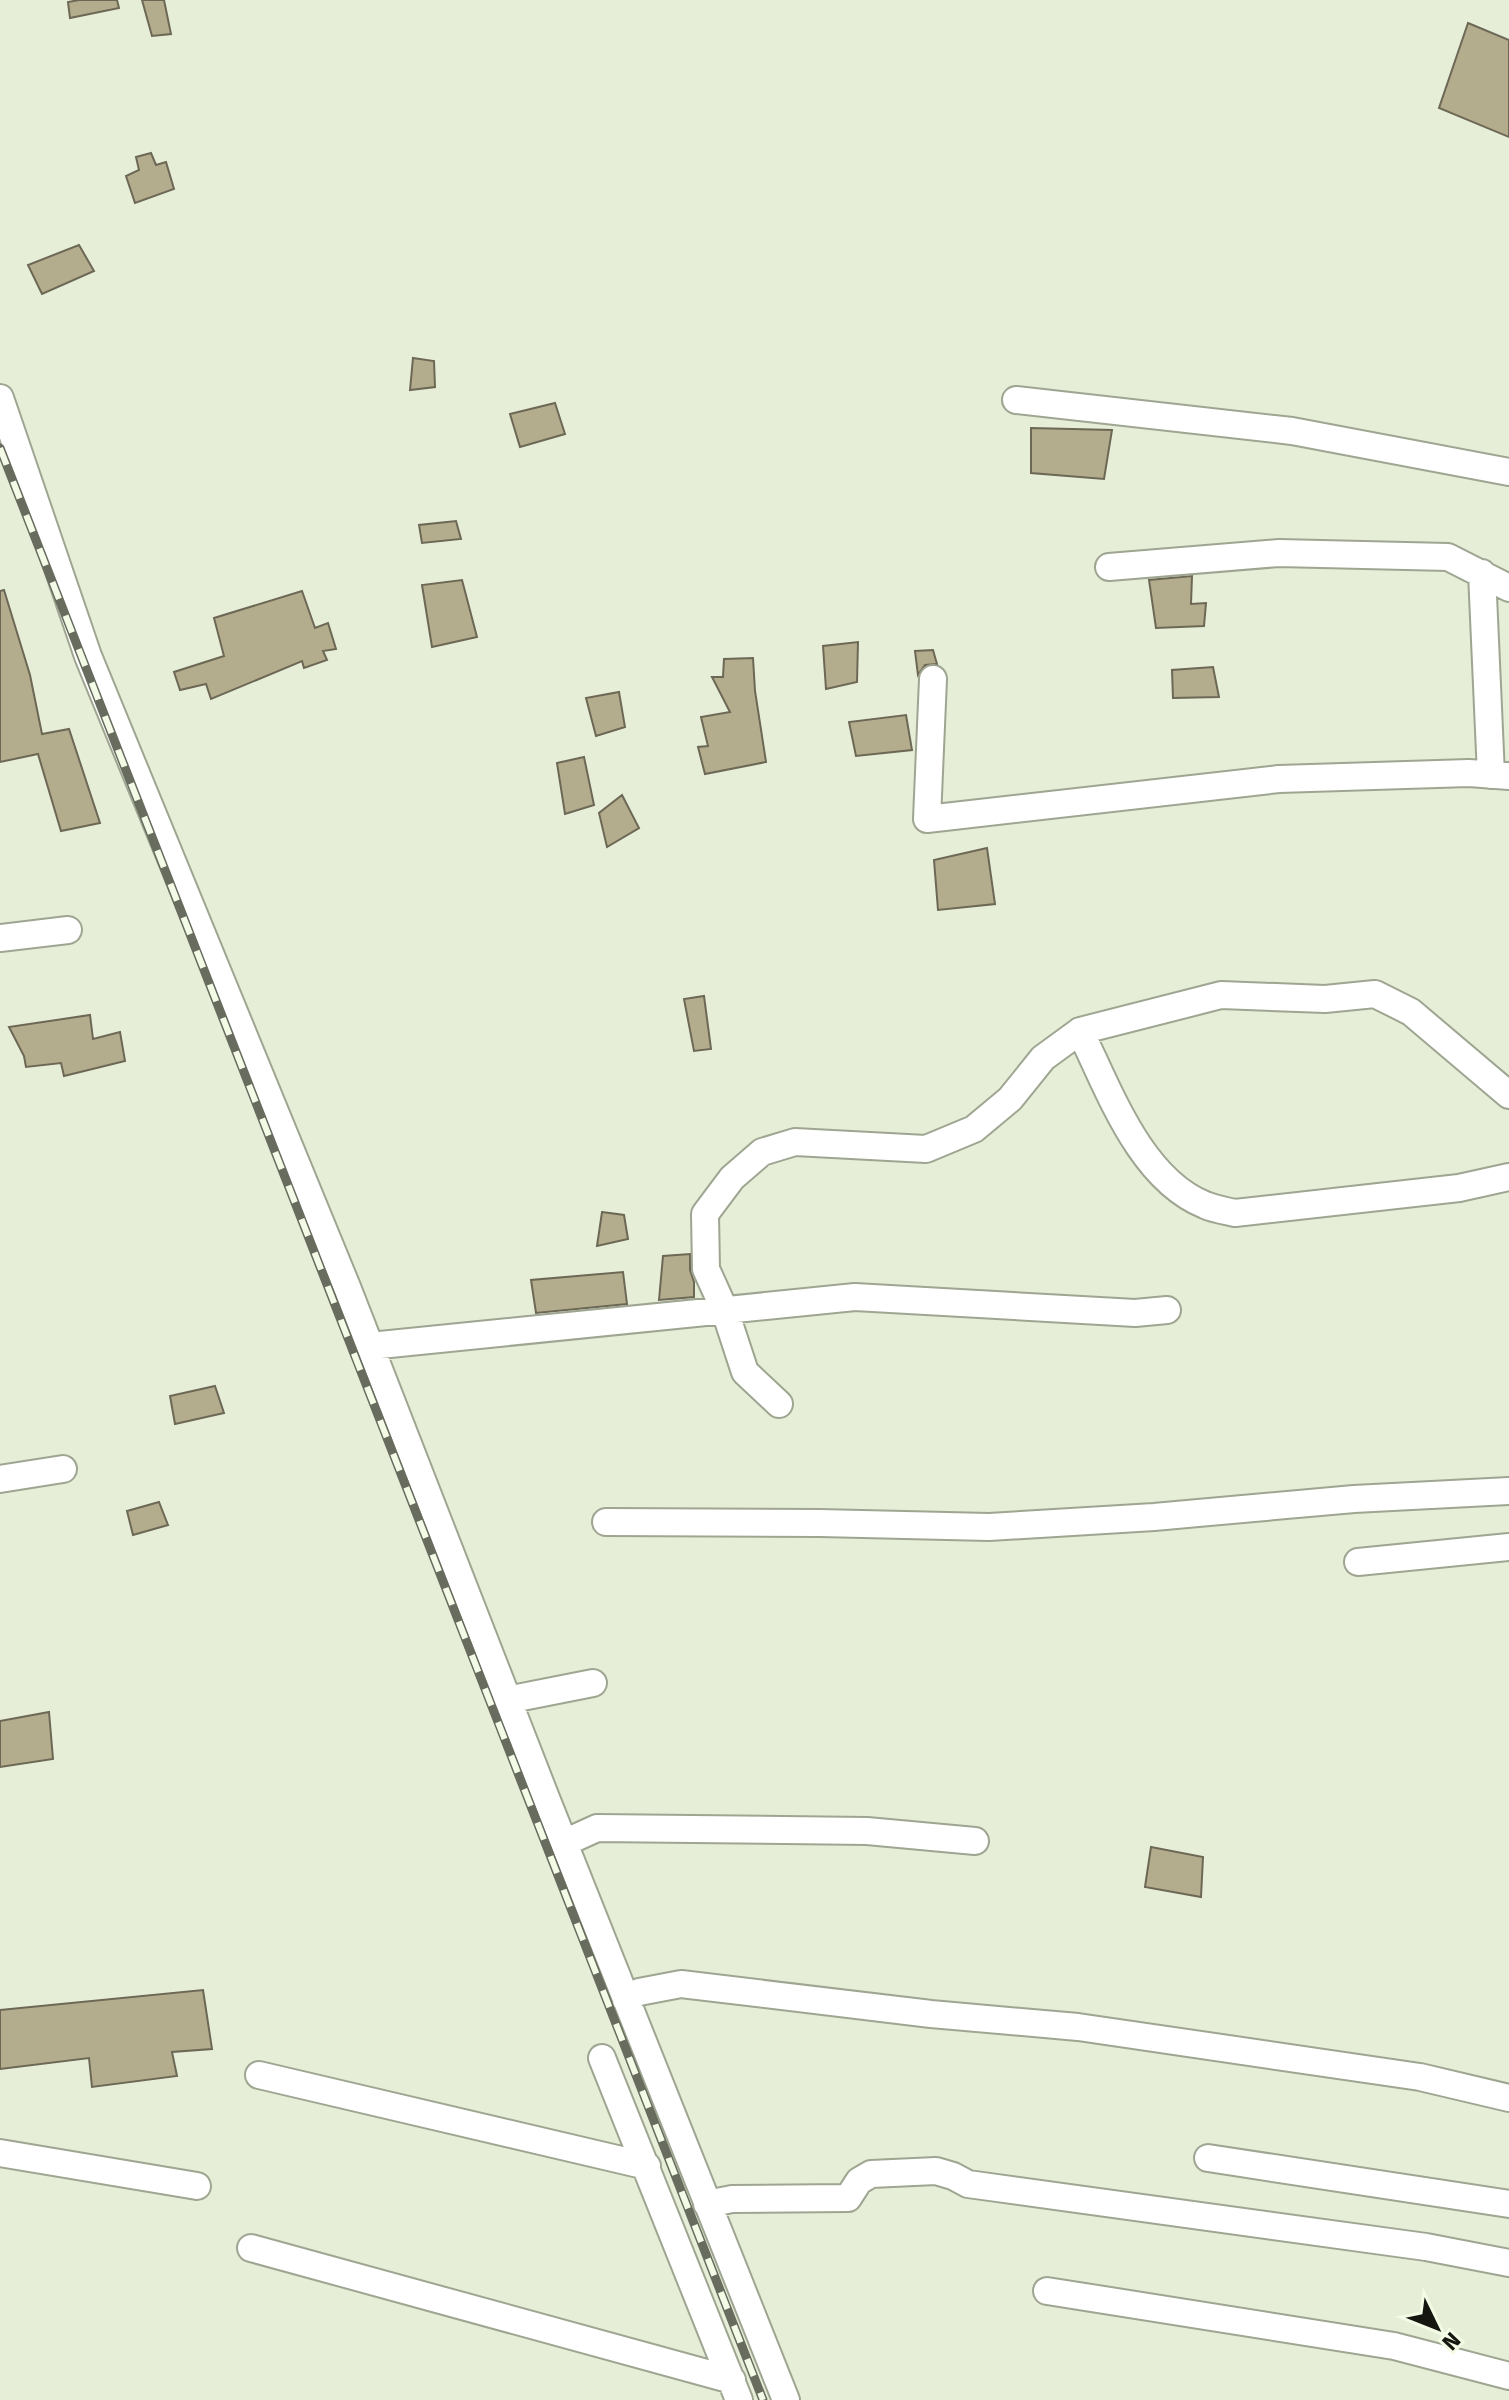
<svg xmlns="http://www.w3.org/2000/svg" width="1509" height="2400" viewBox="0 0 1509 2400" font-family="'Fira Sans',sans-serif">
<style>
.building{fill:#b4ad8d;stroke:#6c6855;stroke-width:2}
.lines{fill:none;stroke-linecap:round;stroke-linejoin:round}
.minor-casing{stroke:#9ea591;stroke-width:30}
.minor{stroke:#fff;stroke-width:26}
.rail-casing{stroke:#686c5f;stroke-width:9}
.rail{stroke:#f3fbe6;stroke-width:6;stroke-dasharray:18;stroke-linecap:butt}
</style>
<rect width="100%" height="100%" fill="#e6eed8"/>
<path class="building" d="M79,0H117L119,8L70,18L68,2Z
M142,0H164L171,34L152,36Z
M1468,23L1509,40V137L1439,108Z
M151,153L156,165L166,162L174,189L135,203L126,176L139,170L136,157Z
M79,245L94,271L42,294L28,265Z
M413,358L434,361L435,387L410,390Z
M555,403L565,434L520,447L510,414Z
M1031,428L1112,430L1104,479L1031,473Z
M456,521L461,539L422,543L419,525Z
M1192,576L1191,604L1206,603L1204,626L1156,628L1149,580Z
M462,580L477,637L432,647L422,585Z
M4,590L30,675L42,734L69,729L100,823L61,831L38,754L0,762V591Z
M302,591L315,628L328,623L336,649L323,651L327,660L304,668L302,661L211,699L206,684L180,690L174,672L224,656L214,618Z
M858,642L857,682L826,689L823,646Z
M933,650L937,664L925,665L918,675L915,651Z
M753,658L755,691L766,762L705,774L698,747L708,746L701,717L730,712L712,677H723L724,659Z
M1213,667L1219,697L1173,698L1172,670Z
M619,692L625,727L596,736L586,698Z
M906,715L912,750L856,756L849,722Z
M584,757L594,805L565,814L557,763Z
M622,795L639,828L607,847L599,813Z
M987,848L995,904L938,910L934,860Z
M704,996L711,1049L694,1051L684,999Z
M90,1015L93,1039L120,1032L125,1061L64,1076L61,1063L26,1067L24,1056L9,1027Z
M602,1212L624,1215L628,1239L597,1246Z
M690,1254V1270L694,1282V1297L659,1300L663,1256Z
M623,1272L627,1304L536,1313L531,1280Z
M215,1386L224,1413L175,1424L170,1396Z
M159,1502L168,1525L133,1535L127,1511Z
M49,1712L53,1759L0,1767V1721Z
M1151,1847L1203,1857L1201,1897L1145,1887Z
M203,1990L212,2049L172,2052L177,2076L92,2087L89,2058L0,2069V2010Z"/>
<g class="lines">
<g class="minor-casing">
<path id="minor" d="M0,398L88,656L347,1287L546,1798L786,2400
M1016,400L1292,431L1509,472
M1109,567L1279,553L1448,557L1509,588
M1482,573L1491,775
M933,679L927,819L1279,779L1469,773L1509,776
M0,938L68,930
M1080,1031C1109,1090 1140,1179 1205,1205C1214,1209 1226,1211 1235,1213L1459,1188L1509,1177
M370,1346L855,1297L1135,1313L1167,1310
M779,1404L745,1372L725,1311L706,1269L705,1214L732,1178L762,1152L795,1142L926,1149L974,1129L1010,1099L1043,1058L1080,1031L1221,995L1325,999L1375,994L1411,1012L1509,1095
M0,1479L63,1469
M606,1522L820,1523L989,1527L1154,1517L1354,1499L1509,1491
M1358,1562L1509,1547
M507,1700L593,1683
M564,1843L597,1828L867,1831L975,1841
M626,2000L639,1992L681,1984L931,2014L1078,2027L1420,2077L1509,2098
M602,2058L739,2400
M259,2075L647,2166
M0,2153L197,2186
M1208,2158L1509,2204
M707,2204L732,2199L848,2198L859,2181L871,2174L936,2171L953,2176L968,2184L1426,2247L1509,2263
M251,2248L732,2380
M1047,2291L1394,2346L1509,2376"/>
</g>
<use href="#minor" class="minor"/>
<g class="rail-casing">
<path id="rail" d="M0,448L763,2400"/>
</g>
<use href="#rail" class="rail"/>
</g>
<g transform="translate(1437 2328) rotate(133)" stroke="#f3fbe6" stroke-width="6" paint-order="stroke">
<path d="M0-6L14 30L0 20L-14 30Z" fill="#14160f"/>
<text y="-12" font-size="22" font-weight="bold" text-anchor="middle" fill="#14160f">N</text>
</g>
</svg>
